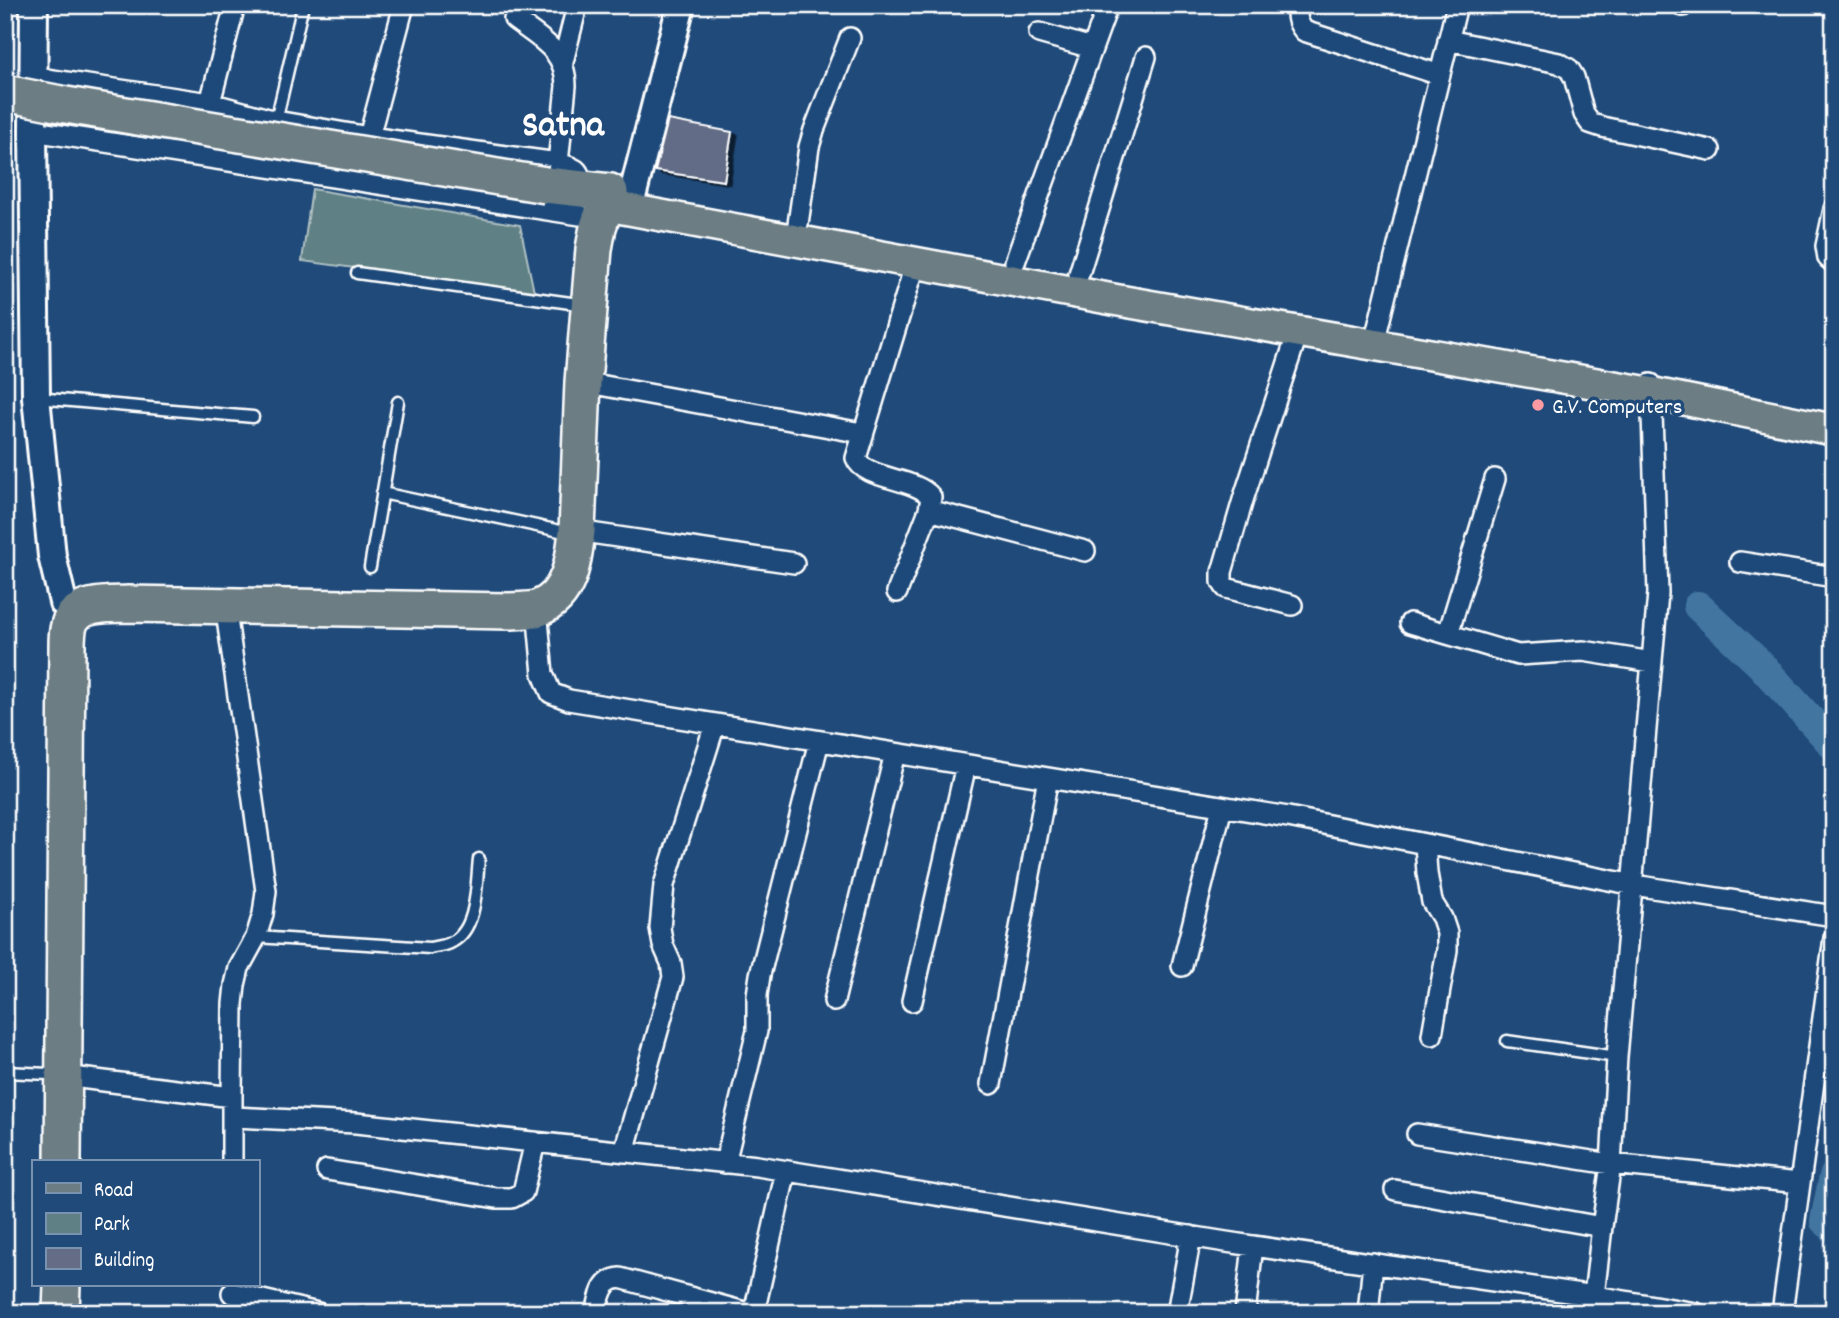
<svg xmlns="http://www.w3.org/2000/svg" width="1839" height="1318" viewBox="0 0 1839 1318" font-family="Dekko,sans-serif">
<style>
.green{fill:#5f8084;stroke:#afc0c2;stroke-width:2}
.lines{fill:none;stroke-linecap:round;stroke-linejoin:round}
.river{stroke:#4375a0;stroke-width:30}
.building{fill:#646c86;stroke:#fff;stroke-width:2;filter:url(#shadow)}
.lane-casing{stroke:#fff;stroke-width:15}
.street-casing{stroke:#fff;stroke-width:24}
.secondary-casing{stroke:#fff;stroke-width:32}
.primary-casing{stroke:#fff;stroke-width:35}
.highway-casing{stroke:#fff;stroke-width:40}
.lane{stroke:#1f4a7a;stroke-width:10}
.street{stroke:#1f4a7a;stroke-width:19}
.secondary{stroke:#1f4a7a;stroke-width:26}
.primary{stroke:#6c7e84;stroke-width:30}
.highway{stroke:#6c7e84;stroke-width:35}
.highway-bridge-casing{stroke:#fff;stroke-width:40;stroke-linecap:butt}
.highway-bridge{stroke:#6c7e84;stroke-width:35}
.poi-dot{fill:#ff9aa2;stroke:#1f4a7a;stroke-width:2.5}
.labels{text-anchor:middle;stroke-width:7;stroke-linejoin:round;paint-order:stroke}
.poi-label{font-size:23px;fill:#fff;stroke:#1f4a7a;text-anchor:start}
.town-label{font-size:37px;font-weight:bold;fill:#fff;stroke:#1f4a7a}
</style>
<defs>
<filter id="shadow"><feDropShadow dx="5.5" dy="3" stdDeviation="0" flood-color="#0009"/></filter>
</defs>
<rect width="100%" height="100%" fill="#1f4a7a"/>
<filter id="ink" filterUnits="userSpaceOnUse"><feTurbulence type="fractalNoise" baseFrequency=".0143" numOctaves="2"/><feDisplacementMap in="SourceGraphic" scale="14" xChannelSelector="R" yChannelSelector="G"/><feConvolveMatrix kernelMatrix="1 2 1 2 8 2 1 2 1" color-interpolation-filters="sRGB"/></filter>
<g filter="url(#ink)">
<path class="green" d="M312,189L520,225L534,292L302,261Z"/>
<g class="lines">
<path class="river" d="M1698,606L1760,664L1834,746
M1834,1176L1825,1221L1834,1228"/>
</g>
<path class="building" d="M668,120L732,132L724,181L655,171Z"/>
<g class="lines">
<g class="lane-casing">
<path id="lane" d="M276,121L303,5
M357,273L585,305
M37,398L253,417
M382,493L560,531
M370,567L398,402
M256,937L430,948C437,946 446,946 452,942C478,929 476,884 479,859
M1507,1041L1617,1057
M5,1072L49,1074"/>
</g>
<g class="street-casing">
<path id="street" d="M1298,5C1296,17 1297,22 1304,31L1440,75
M1682,5L1683,6
M514,19C540,39 566,50 566,86L558,163
M1039,33L1092,48
M1448,40L1559,63L1569,69L1574,77L1584,114L1590,123L1602,127L1710,150
M563,62L575,14
M33,77L210,103L276,121L369,137L558,163C577,169 580,168 582,189
M210,103L235,5
M33,131L580,215
M369,137L404,5
M1834,209L1826,246L1828,258L1834,263
M798,224L809,147L814,130L850,38
M1015,262L1108,5
M1079,274L1146,57
M1377,331L1457,5
M583,382L862,433
M929,510L1085,551
M577,531L794,563
M1740,562L1834,577
M897,592L929,510L931,497C915,477 864,480 856,458L916,262
M225,605L266,891L263,914L256,937L239,968L235,985L233,1004L232,1097V1162
M1292,605L1226,588L1222,582V572L1243,500L1298,332
M537,609L543,674L551,693L569,700L1288,817L1634,885L1834,916
M1410,623L1518,655L1583,651L1652,662
M1448,634L1495,479
M1425,844L1427,873L1432,902L1442,918L1447,933V950L1432,1035
M1182,966L1222,807
M834,1001L895,753
M912,1001L966,765
M56,1075L232,1097
M991,1084L1048,778
M233,1117L356,1123L757,1166L1226,1242L1595,1296L1696,1313
M1417,1134L1611,1164L1800,1183
M624,1152L673,977L671,963L663,945L660,928L664,885L715,724
M725,1163L757,1031V995L760,975L819,741
M327,1170L496,1198H512L523,1192L535,1142
M1395,1190L1602,1227
M232,1293L318,1313
M596,1313C600,1297 601,1280 620,1278L748,1313
M754,1313L786,1171
M1177,1313L1191,1236
M1245,1313L1253,1246
M1368,1313L1373,1263
M1592,1313L1602,1227L1611,1164L1617,1057L1658,593L1651,384
M1782,1313L1834,938"/>
</g>
<g class="secondary-casing">
<path id="secondary" d="M34,5L33,131L36,397L52,556L63,602
M633,193L681,5"/>
</g>
<g class="primary-casing">
<path id="primary" d="M605,205L1116,300L1652,393L1834,430"/>
</g>
<g class="highway-casing">
<path id="highway" d="M63,1162L67,648C67,639 67,628 71,620C81,602 111,605 128,604L511,611C520,610 531,611 539,608C570,596 574,559 577,531L583,382L594,249L598,227L610,192L546,185
M61,1313L62,1285"/>
</g>
<use href="#lane" class="lane"/>
<use href="#street" class="street"/>
<use href="#secondary" class="secondary"/>
<use href="#primary" class="primary"/>
<use href="#highway" class="highway"/>
<g class="highway-bridge-casing">
<path id="highway-bridge" d="M5,93L66,105L546,185"/>
</g>
<use href="#highway-bridge" class="highway-bridge"/>
</g>
</g>
<circle class="poi-dot" cx="1538" cy="405" r="7"/>
<g class="labels">
<g class="poi-label">
<text x="1552" y="413">G.V. Computers</text>
</g>
<g class="town-label">
<text x="563" y="135">Satna</text>
</g>
</g>
<rect width="1839" height="1318" fill="none" stroke="#1f4a7a" stroke-width="28"/>
<rect x="14" y="14" width="1811" height="1290" fill="none" stroke="#fff" stroke-width="2.5" filter="url(#ink)"/>
<rect x="32" y="1160" width="228" height="126" fill="#1f4a7a" stroke="#7992af" stroke-width="2"/>
<rect x="46" y="1183" width="35" height="10" fill="#6c7e84" stroke="#7992af" stroke-width="2"/>
<text x="94" y="1196" font-size="21" fill="#ffffff">Road</text>
<rect x="46" y="1213" width="35" height="21" fill="#5f8084" stroke="#7992af" stroke-width="2"/>
<text x="94" y="1230" font-size="21" fill="#ffffff">Park</text>
<rect x="46" y="1248" width="35" height="21" fill="#646c86" stroke="#7992af" stroke-width="2"/>
<text x="94" y="1266" font-size="21" fill="#ffffff">Building</text>
</svg>
